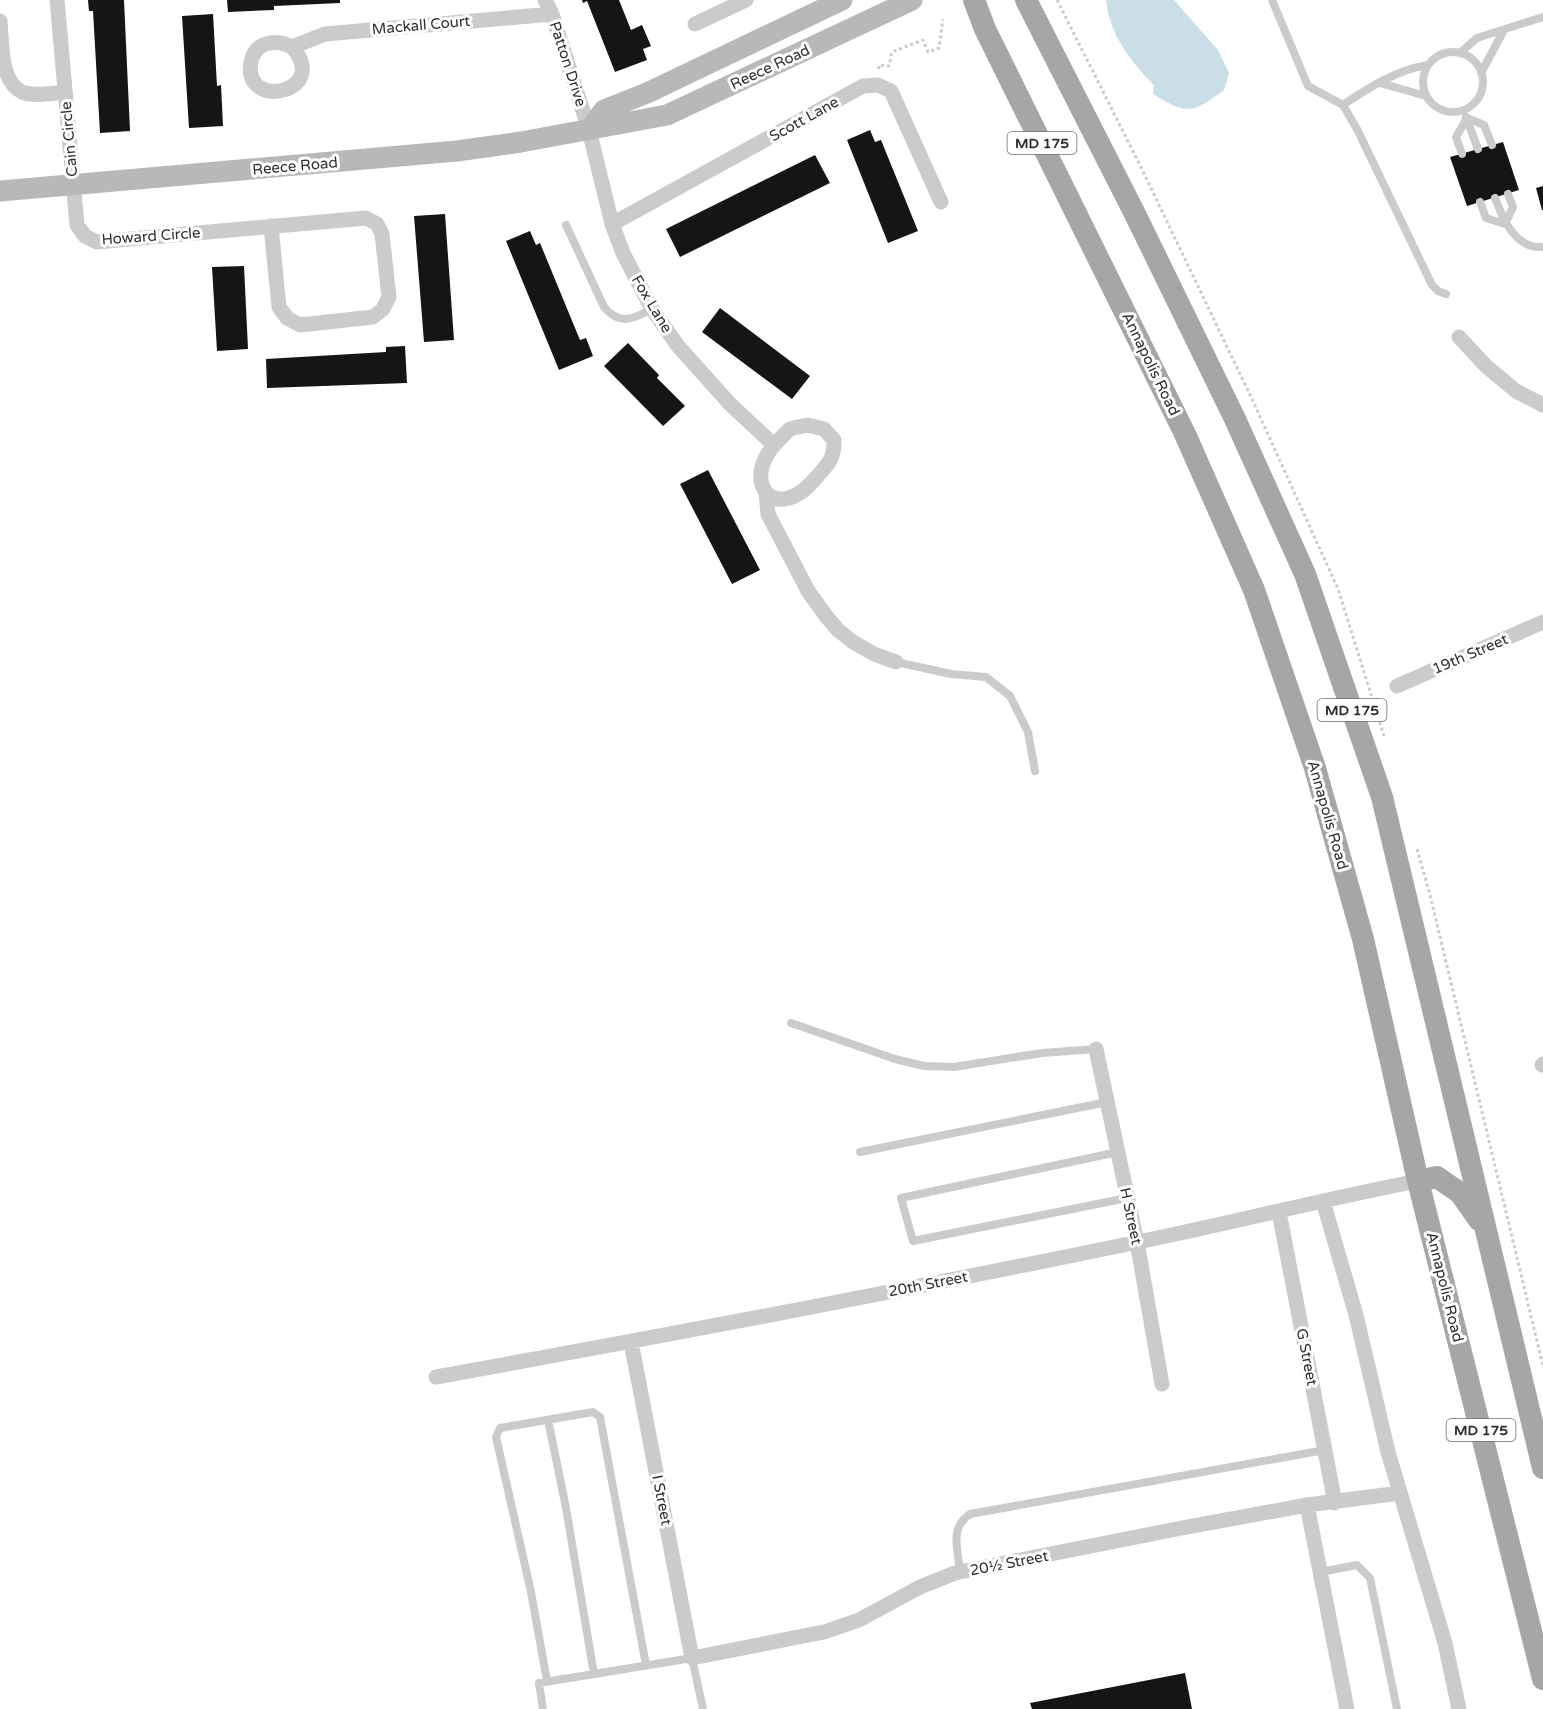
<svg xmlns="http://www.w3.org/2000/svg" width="1543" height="1709" viewBox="0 0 1543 1709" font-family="'Varela Round',sans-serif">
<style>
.water{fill:#cadee8}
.building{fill:#151515}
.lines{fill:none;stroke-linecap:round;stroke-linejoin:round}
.path{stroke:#cbcbcb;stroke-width:3;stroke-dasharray:3 3;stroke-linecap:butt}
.lane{stroke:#cbcbcb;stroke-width:8}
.street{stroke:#cbcbcb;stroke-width:15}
.secondary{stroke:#b8b8b8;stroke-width:21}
.primary{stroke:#a6a6a6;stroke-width:22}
.labels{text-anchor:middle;stroke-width:6;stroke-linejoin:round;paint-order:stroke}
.shield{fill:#fff;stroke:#6d6d6d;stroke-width:1.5}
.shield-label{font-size:14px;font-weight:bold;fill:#2e2e2e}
.street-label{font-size:15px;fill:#2e2e2e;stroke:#fff}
</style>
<rect width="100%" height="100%" fill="#fff"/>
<path class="water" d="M1106,0H1174L1218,50L1229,73L1224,90C1192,114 1187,115 1153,94L1154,85C1130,61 1110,35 1106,0Z"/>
<path class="building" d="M88,0H124L130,131L100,133L93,11H89Z
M227,0H340V3L274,6V10L228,12Z
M582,0H619L631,30L642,25L651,46L643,49L647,60L615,72L587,1L583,3Z
M213,14L217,86L221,85L223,126L189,128L182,16Z
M870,130L875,142L881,140L918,231L888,243L847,140Z
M1503,142L1519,190L1467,206L1450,157Z
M815,155L830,183L680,257L666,229Z
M1543,186V210H1542L1536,188Z
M445,214L454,340L424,342L414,216Z
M530,231L536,245L540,243L580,340L586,338L593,356L559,370L506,241Z
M244,266L248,349L217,351L212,267Z
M720,308L810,376L792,399L702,332Z
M628,343L659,375L657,378L685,406L663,426L604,366Z
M405,346L407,383L267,388L266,359L386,352V347Z
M708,470L760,570L732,584L680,484Z
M1185,1673L1192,1709H1032L1030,1703Z"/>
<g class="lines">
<path class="path" d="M1057,0L1138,161L1252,399L1338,589L1384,736
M879,69V65L889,66L892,52L923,40L928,52L939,48L943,19
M1417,849L1429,891L1543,1366"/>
<path class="lane" d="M1272,0L1308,86L1343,105L1357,129L1432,285L1438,291L1446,294
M1423 82a30 30 0 1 1 60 0a30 30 0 1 1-60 0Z
M1460,53L1477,38L1543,17
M1481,73L1504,30
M1380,83L1426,96
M1343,105C1368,88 1398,69 1428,65
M1466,117L1478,149
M1462,154L1456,137L1467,118L1484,125L1492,145
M1495,198C1503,219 1515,249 1543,247
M1480,202L1486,218L1505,224L1513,207L1508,194
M566,225L604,307C620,326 633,319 652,309
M896,662L951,674L986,677L1010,696L1028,732L1035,771
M791,1023L895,1059L924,1066L954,1067L1042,1053L1096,1049
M860,1152L1107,1102
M1118,1152L901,1198L913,1241L1127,1198
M548,1420L566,1508L594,1674
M960,1572C958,1550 949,1528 970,1514L1325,1450
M1320,1572L1357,1565L1370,1578L1397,1709
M547,1681L531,1592L496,1437L500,1428L593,1412L600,1417L646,1665
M543,1709L539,1683L692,1658L703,1709"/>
<path class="street" d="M57,0L77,225L85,236L97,242L366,218L377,224L382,234L389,297L383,309L373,317L300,325L287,318L279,307L271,226
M545,0L552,14L589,130L612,224L623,253L652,309L678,346L730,404L774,445
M0,21C2,42 0,82 22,92C34,97 52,93 65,92
M695,24L746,0
M292,47C332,92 242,112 251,62C255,41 276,39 292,47L325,34L552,14
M612,224L863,86L878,85L891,91L941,202
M1459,337L1486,366L1516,391L1543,405
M808,425L824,429L834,440C835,459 827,465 815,479C774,527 737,479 780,439C783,436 787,431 790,429C795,427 803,426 808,425Z
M766,493L768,514L808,591L826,616L838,630L853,642L874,654L896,662
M1397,686L1543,622
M1096,1049L1137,1242L1162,1384
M1542,1065L1543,1064
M1323,1201L1356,1315L1388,1452L1445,1643L1459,1709
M1279,1212L1335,1503
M631,1342L692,1658L824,1632L859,1620L920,1587L955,1573L1187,1527L1307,1505L1400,1493
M436,1377C670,1335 905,1290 1138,1242C1232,1223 1324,1199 1418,1181
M1307,1505L1347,1709"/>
<path class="secondary" d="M589,130L604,110L647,93L842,0
M0,191L457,151L521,142L667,115L912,0"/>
<path class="primary" d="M974,0L985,29L1185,434L1254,590L1315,768L1363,939L1418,1181L1543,1679
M1026,0L1134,212L1235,419L1305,574L1382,797L1543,1468
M1418,1181L1437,1177L1460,1193L1479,1220"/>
</g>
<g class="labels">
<g class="shield">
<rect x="1007.5" y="132" width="69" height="22" rx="4.5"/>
<rect x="1317.5" y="699" width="69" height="22" rx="4.5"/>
<rect x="1446.5" y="1419" width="69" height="22" rx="4.5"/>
</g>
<g class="shield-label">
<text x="1042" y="148">MD 175</text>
<text x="1352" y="715">MD 175</text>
<text x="1481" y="1435">MD 175</text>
</g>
<g class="street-label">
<text transform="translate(421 25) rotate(-5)" y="5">Mackall Court</text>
<text transform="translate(568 64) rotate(72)" y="5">Patton Drive</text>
<text transform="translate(770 67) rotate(-25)" y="5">Reece Road</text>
<text transform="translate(804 119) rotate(-29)" y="5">Scott Lane</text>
<text transform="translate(69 139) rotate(-95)" y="5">Cain Circle</text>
<text transform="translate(295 166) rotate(-5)" y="5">Reece Road</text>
<text transform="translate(151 236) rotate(-4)" y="5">Howard Circle</text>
<text transform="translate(652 304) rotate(59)" y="5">Fox Lane</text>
<text transform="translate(1151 364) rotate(64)" y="5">Annapolis Road</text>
<text transform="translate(1470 654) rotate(-23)" y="5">19th Street</text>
<text transform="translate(1328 815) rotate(74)" y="5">Annapolis Road</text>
<text transform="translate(1131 1216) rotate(78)" y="5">H Street</text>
<text transform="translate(928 1284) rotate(-11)" y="5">20th Street</text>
<text transform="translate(1445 1287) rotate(76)" y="5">Annapolis Road</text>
<text transform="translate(1307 1357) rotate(79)" y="5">G Street</text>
<text transform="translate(662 1500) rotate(79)" y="5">I Street</text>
<text transform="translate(1009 1563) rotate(-11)" y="5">20½ Street</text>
</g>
</g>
</svg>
